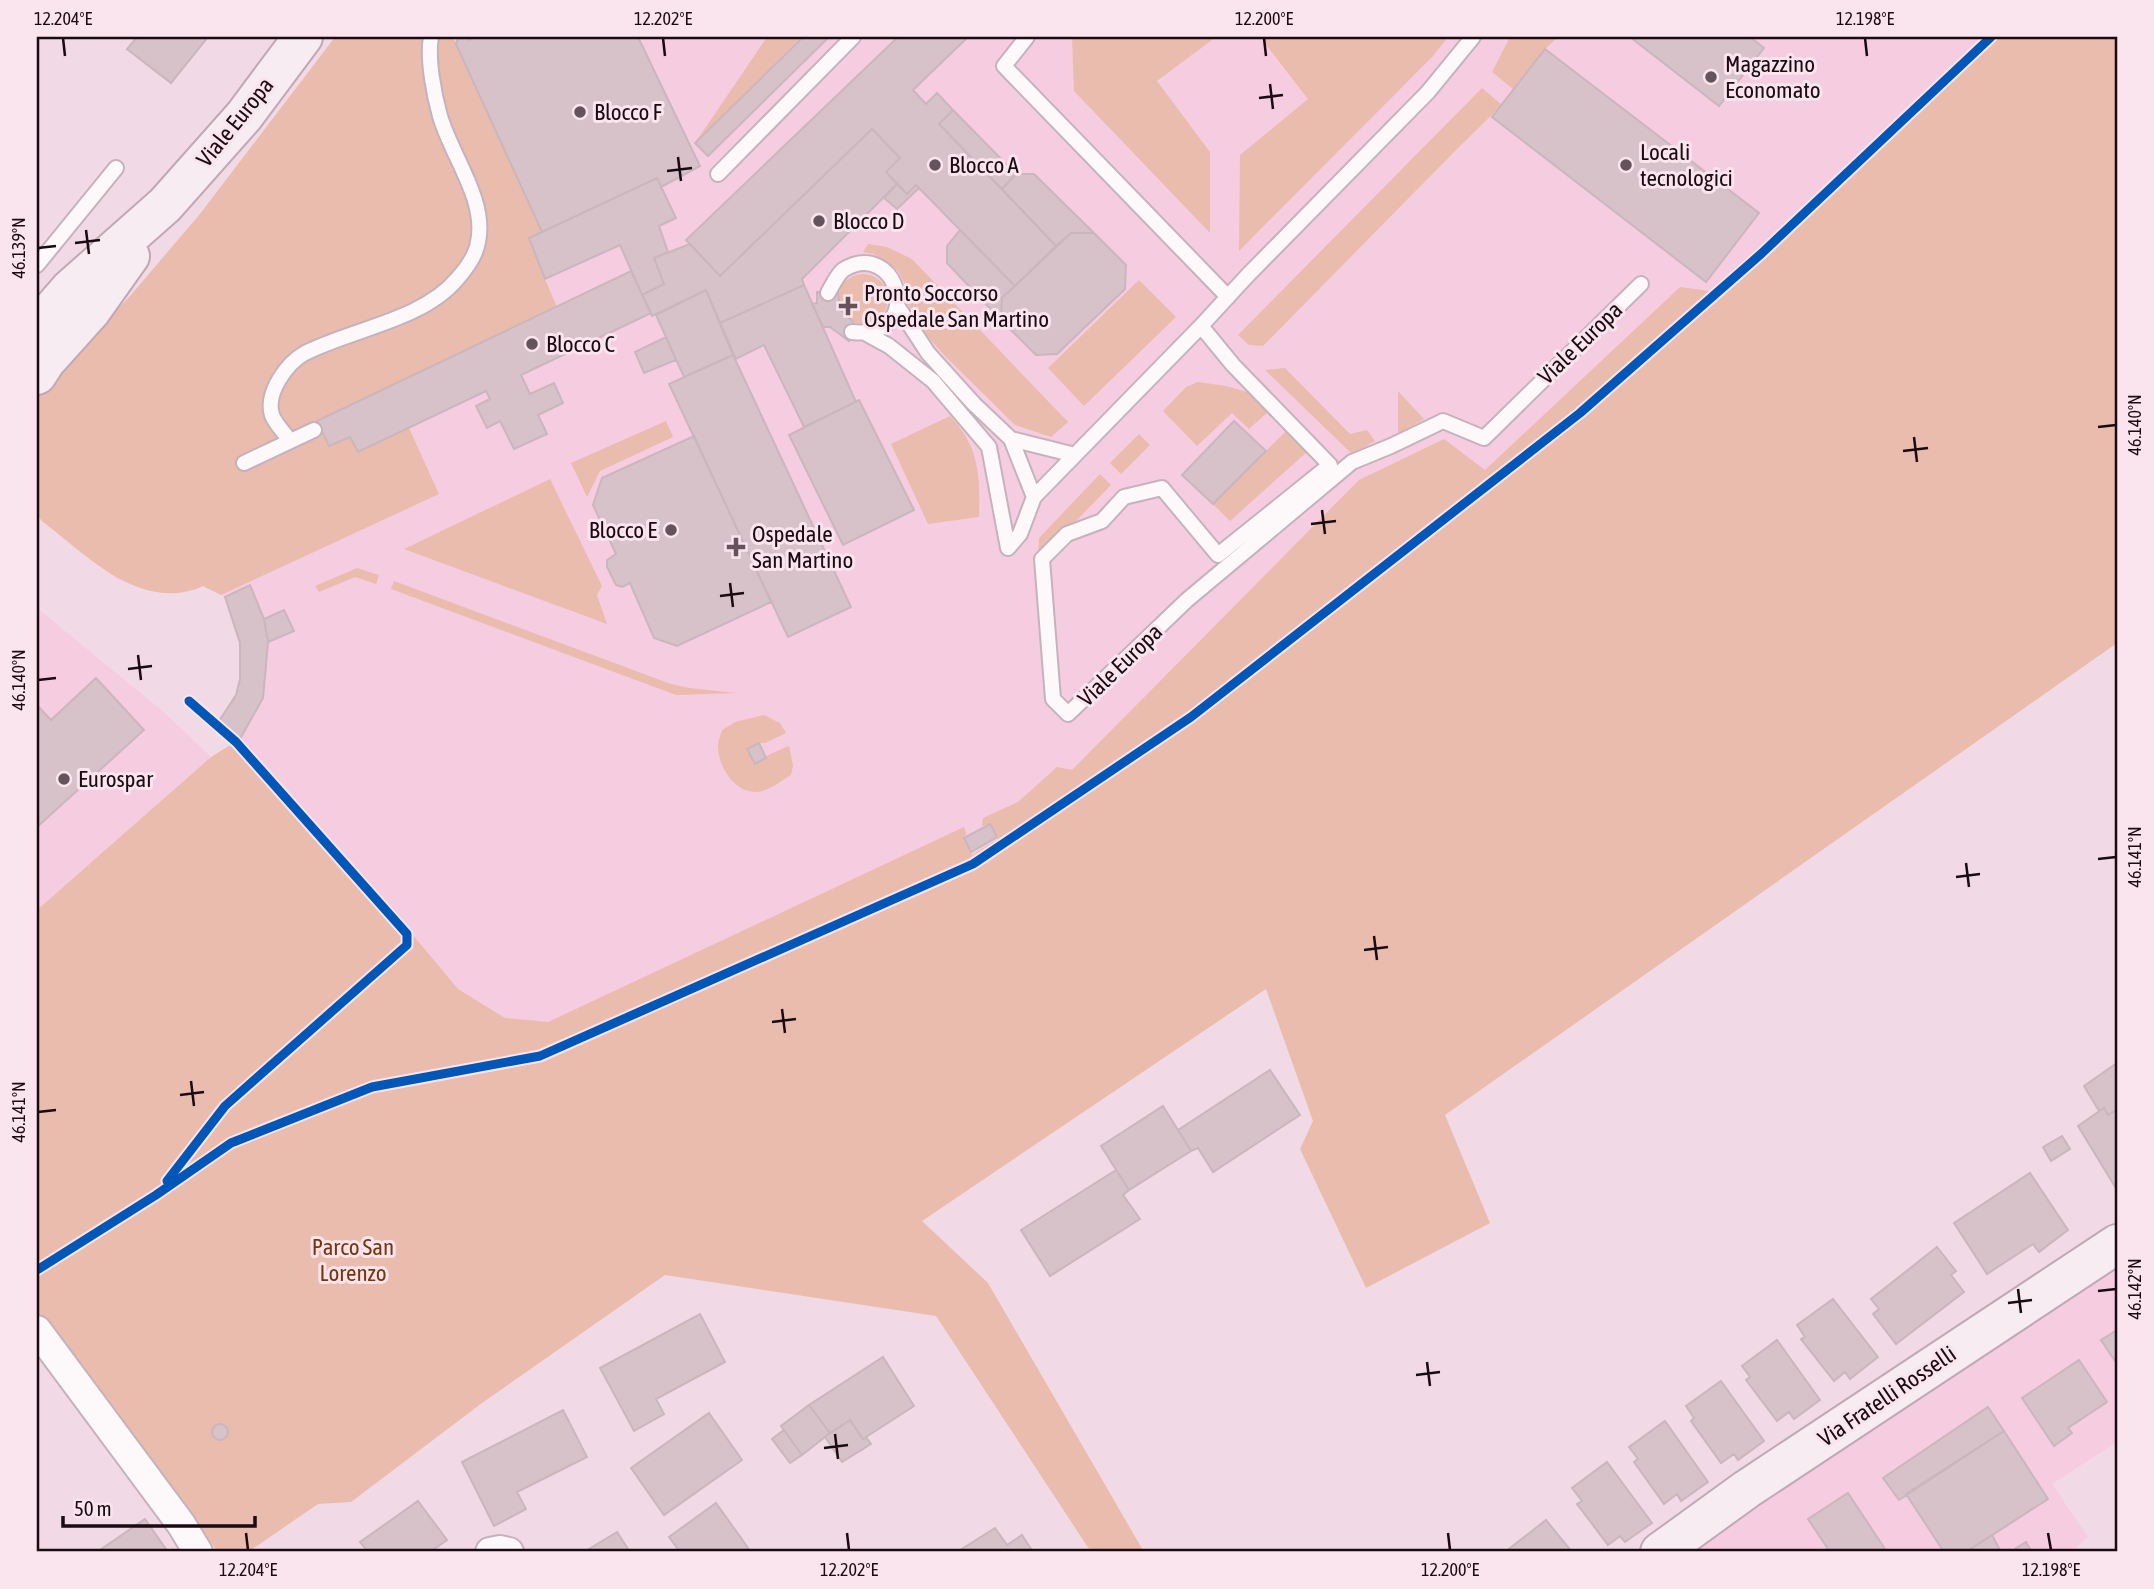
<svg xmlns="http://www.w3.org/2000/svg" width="2154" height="1589" viewBox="0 0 2154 1589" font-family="'Asap Condensed',sans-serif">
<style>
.built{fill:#f6cce1}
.green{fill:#eabcad}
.building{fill:#d6c2c8;stroke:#cab6bd;stroke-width:2}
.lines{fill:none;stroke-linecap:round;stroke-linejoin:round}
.lane-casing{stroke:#c6b2bc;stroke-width:18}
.street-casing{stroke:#c6b2bc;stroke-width:32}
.primary-casing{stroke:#c0a8b4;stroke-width:42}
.lane{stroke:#fdf9fb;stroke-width:14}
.street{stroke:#fdf9fb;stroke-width:28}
.primary{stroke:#f6ecf1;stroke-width:38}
.cycleway-casing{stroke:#fae5ee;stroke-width:13}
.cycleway{stroke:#0057b8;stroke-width:9}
.ticks{fill:none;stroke:#1a0a12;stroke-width:2.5}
.poi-dot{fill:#65535c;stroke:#fae5ee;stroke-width:2.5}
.labels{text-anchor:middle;stroke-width:6;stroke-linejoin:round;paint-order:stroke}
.poi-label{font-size:23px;fill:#1a0a12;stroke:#fae5ee;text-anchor:start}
.street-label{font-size:23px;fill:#1a0a12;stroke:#fae5ee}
.park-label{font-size:23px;fill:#773508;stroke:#fae5ee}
.neatline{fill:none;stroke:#1a0a12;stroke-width:2.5}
.ticks-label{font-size:18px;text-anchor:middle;fill:#1a0a12}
</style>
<rect width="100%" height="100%" fill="#f1dae5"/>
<path class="built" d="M335,37H1995L1731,273L1559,416L998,839L972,855L558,1037L505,1018L458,989L408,929L240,739L219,721L236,695L240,679V643L225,597L203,586L195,590L153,591L117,579L42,521L37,515V398L49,380L131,295L200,214Z
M37,608L165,713L211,757L37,910Z
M2117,1227V1442L2052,1484L2088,1537L2071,1552H1668Z"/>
<path class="green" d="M335,37H453L542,232L545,279L557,307L317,421L329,446L350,437L358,452L409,428L439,494L221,595L203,586C142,614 86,555 42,521L37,515V398L49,380L131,295L200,214Z
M767,37H801L695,143Z
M1072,37H1216L1157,81L1210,152V233L1074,91Z
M1260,37H1448L1433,56L1239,251L1240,155L1308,99Z
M1510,37H1558L1545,49L1513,89L1492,72Z
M1995,37H2117V643L1445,1115L1490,1223L1366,1288L1300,1149L1313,1121L1266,989L922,1221L988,1283L1144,1552H1091L936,1316L665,1275L482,1403L351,1502L318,1504L248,1552H218L181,1503L37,1327V910L211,757L240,739L408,929L458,989L505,1018L548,1022L964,827L966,833L964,838L972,855L998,839L990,824L982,826L983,818L1018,802L1057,767L1072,770L1359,480L1444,439L1485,470L1680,287L1709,291Z
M1482,88L1502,105L1460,146L1263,346L1249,345L1238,335Z
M868,244L887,247L912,259L1068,422L1051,437L1015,425L944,355L929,338L908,304L905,284L898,271L874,254L863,252Z
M838 299a25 25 0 1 1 50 0a25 25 0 1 1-50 0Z
M1139,280L1176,317L1084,406L1048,368Z
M1285,368L1350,434L1367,430L1375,441L1352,454L1265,370Z
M1198,382L1226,386L1251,393L1268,412L1249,429L1232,413L1197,446L1163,411L1186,387Z
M1398,391L1424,419L1398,434Z
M950,416C980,448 980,475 979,517L928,524L891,444Z
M666,421L673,437L600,471L587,497L571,463Z
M1287,430L1308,451L1230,521L1213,504Z
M1139,434L1150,445L1121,474L1110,463Z
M1100,474L1111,485L1038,560L1039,538Z
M550,479L602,586L597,595L607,624L404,549Z
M357,568L379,575L376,584L355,577L319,592L315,586Z
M394,581L671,684L689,688L736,693L676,695L391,589Z
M764,715L780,723L786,733L765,743H759L748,748L755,764L770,754L789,746L793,766L791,775C781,781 769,791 757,792C734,793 718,766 718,746C718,740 721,735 722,730L735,722Z"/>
<path class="building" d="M137,37H208L171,83L127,49Z
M464,37L469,40L476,37H638L700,166L661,187L657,178L542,232L456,44L458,38Z
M803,37H829L708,156L695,143Z
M898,37H968L913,90L926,104L937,93L953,110L939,124L1056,246L1015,286L916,185L907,194L886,172L900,158L872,129L720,276L686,240Z
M1630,37H1750L1764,48L1719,106Z
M1545,49L1759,213L1706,282L1492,117Z
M953,110L1016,174L1002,189L939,124Z
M872,129L900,158L886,172L897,184L802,279L804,285L720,323L706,290L652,316L642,295L664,284L654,258L690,244L720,276Z
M1016,174H1034L1094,233H1071L1056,246L1002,189Z
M657,178L676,218L659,226L668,252L654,258L664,284L642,295L620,245L545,279L529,238Z
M897,184L907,194L916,185L919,188L897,209L884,198Z
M960,230L1015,286L1002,298L1001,320L947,263V246Z
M1071,233H1094L1126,265L1125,289L1057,354L1036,355L1001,320L1002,298Z
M631,271L651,313L521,375L530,394L554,383L563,403L538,415L547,434L514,449L500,421L487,428L476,406L490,399L486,391L358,452L350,437L329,446L317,421Z
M804,285L856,402L804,427L764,345L736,359L720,323Z
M706,290L733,355L684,377L656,315Z
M817,292L838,293L840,309L854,323L849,341L830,327H823L812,304L817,303Z
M666,337L676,360L644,373L635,352Z
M733,355L851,607L788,637L669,384Z
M859,400L914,510L843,545L789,435Z
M1234,421L1266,451L1213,504L1182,475Z
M694,436L771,602L677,646L654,638L630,583L622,587L616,585L607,567V560L616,554L593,505L602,478Z
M250,585L264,619L268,642L263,698L240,739L219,721L236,695L240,679V643L225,597Z
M284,610L294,631L268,642L264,619Z
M96,678L144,730L37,827V705L51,720Z
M759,743L766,758L755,764L747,749Z
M990,824L997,837L971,852L964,838Z
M2117,1063V1113L2116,1110L2108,1115L2104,1108L2099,1111L2084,1086Z
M1270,1070L1300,1115L1213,1172L1198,1148L1191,1151L1178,1130Z
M1163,1106L1191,1151L1129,1190L1101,1146Z
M2104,1108L2108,1115L2116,1110L2117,1113V1190L2078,1126Z
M2062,1136L2070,1149L2051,1161L2043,1147Z
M1116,1170L1129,1190L1123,1195L1140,1219L1050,1276L1021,1230Z
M2030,1173L2068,1230L2039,1252L2033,1244L1987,1274L1954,1223Z
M1937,1247L1956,1271L1951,1275L1964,1292L1896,1344L1873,1314L1879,1309L1871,1299Z
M1833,1299L1878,1357L1850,1379L1845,1372L1834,1381L1801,1339L1805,1337L1797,1325Z
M700,1314L725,1362L656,1399L664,1414L634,1431L600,1368Z
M2117,1330V1364L2101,1340Z
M1777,1340L1820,1400L1794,1419L1789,1412L1777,1421L1746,1380L1750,1377L1742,1366Z
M883,1357L914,1406L863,1439L850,1420L830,1433L809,1405Z
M2079,1360L2107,1402L2068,1428L2072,1433L2054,1446L2022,1398Z
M1721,1381L1764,1441L1738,1460L1734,1454L1721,1463L1691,1421L1694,1418L1686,1406Z
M809,1405L830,1433L802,1455L781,1426Z
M1988,1407L2004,1431L1899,1500L1883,1478Z
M563,1410L587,1457L517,1492L526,1509L494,1526L462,1462Z
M709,1413L742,1460L664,1515L631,1468Z
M850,1420L863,1439L866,1437L871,1444L842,1462L825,1437Z
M1665,1421L1708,1482L1681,1501L1677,1494L1664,1504L1634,1462L1638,1459L1629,1447Z
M212 1432a8 8 0 1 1 16 0a8 8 0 1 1-16 0Z
M784,1430L802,1455L790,1463L772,1439Z
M2004,1431L2048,1499L1966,1552H1944L1906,1494Z
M1607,1462L1652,1523L1625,1542L1620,1536L1608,1545L1577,1504L1582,1501L1572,1488Z
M1848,1493L1887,1552H1830L1808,1519Z
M418,1501L447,1540L430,1552H368L360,1542Z
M716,1503L751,1552H680L669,1537Z
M145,1519L168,1552H97Z
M1546,1520L1572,1552H1505Z
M995,1528L1007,1545L1022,1535L1033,1552H957Z
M617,1532L630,1552H584Z
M1992,1535L2001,1552H1966Z
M2026,1542L2032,1552H2010Z"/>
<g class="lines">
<g class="lane-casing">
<path id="lane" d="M1027,37L1004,66L1228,297
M718,174L853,37
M37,265L116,168
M828,293C832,286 837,275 843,270C898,236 927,340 852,332
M898,307L928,353L974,404L1011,439L1075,455
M1201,326L1233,365L1330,465L1218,555L1162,488L1124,497L1102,521L1067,534L1042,559L1053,699L1068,714L1187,600L1352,462L1391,446L1443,421L1484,438L1641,284
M867,334L889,346L933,381L989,447L1008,548
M1011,439L1034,497
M290,441C285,433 275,424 272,415C265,393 287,363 305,353C352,329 423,320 457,279C466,269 476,255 478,242C487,200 451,155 440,116C434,95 427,58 431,37
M244,463L314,430
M1008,548L1020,534L1034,497L1201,326L1247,276L1428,92L1473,37"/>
</g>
<g class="street-casing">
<path id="street" d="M37,1330L181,1524L198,1552
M490,1552L500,1550L509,1552"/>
</g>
<g class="primary-casing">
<path id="primary" d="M37,327L70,289L165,205L244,116L303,37
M37,375L46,361L91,311L130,256
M1660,1552L1747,1489L2117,1244"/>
</g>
<use href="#lane" class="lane"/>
<use href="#street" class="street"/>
<use href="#primary" class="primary"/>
<g class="cycleway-casing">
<path id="cycleway" d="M167,1181L225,1106L407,945V934L236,742L189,701
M37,1270L156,1195L231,1143L372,1087L540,1056L973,864L1191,717L1580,413L1762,253L1991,37"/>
</g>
<use href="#cycleway" class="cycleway"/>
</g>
<path class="ticks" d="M63,38L65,56M663,38L665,56M1264,38L1266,56M1865,38L1867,56M1270,84L1273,109M1259,98L1283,95M678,157L681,181M667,171L692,168M86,230L89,254M75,243L100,240M38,248L56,246M2098,427L2116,425M1914,437L1917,462M1903,451L1928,448M1322,510L1325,534M1311,524L1336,521M730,583L733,607M720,596L744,593M138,655L141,680M128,669L152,666M38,680L56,678M2098,859L2116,857M1966,863L1969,887M1956,877L1980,874M1374,936L1377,960M1364,950L1388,947M782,1009L785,1033M772,1022L796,1019M191,1081L194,1106M180,1095L204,1092M38,1112L56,1110M2018,1289L2021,1313M2098,1291L2116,1289M2008,1303L2032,1300M1427,1362L1430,1386M1416,1375L1440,1372M835,1434L838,1459M824,1448L848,1445M246,1533L248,1550M847,1533L849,1550M1448,1533L1450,1550M2048,1533L2051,1550"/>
<g class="poi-dot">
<circle cx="1711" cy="77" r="7"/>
<circle cx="580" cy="112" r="7"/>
<circle cx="935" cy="165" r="7"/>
<circle cx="1626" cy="165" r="7"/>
<circle cx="819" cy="221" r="7"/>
<path d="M844.5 295.5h7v7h7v7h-7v7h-7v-7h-7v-7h7z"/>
<circle cx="532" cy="344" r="7"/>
<circle cx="671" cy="530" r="7"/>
<path d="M732.5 536.5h7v7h7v7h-7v7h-7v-7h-7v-7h7z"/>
<circle cx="64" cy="779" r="7"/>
</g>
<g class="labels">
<g class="poi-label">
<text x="1725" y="72">Magazzino<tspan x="1725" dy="26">Economato</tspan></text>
<text x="594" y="120">Blocco F</text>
<text x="1640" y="160">Locali<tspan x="1640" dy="26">tecnologici</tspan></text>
<text x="949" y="173">Blocco A</text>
<text x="833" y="229">Blocco D</text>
<text x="864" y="301">Pronto Soccorso<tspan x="864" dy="26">Ospedale San Martino</tspan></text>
<text x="546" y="352">Blocco C</text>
<text x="657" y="538" text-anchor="end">Blocco E</text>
<text x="752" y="542">Ospedale<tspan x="752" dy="26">San Martino</tspan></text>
<text x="78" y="787">Eurospar</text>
</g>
<g class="street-label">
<text transform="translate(235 122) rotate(-51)" y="8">Viale Europa</text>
<text transform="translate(1580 343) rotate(-44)" y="8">Viale Europa</text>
<text transform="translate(1120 665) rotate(-44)" y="8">Viale Europa</text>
<text transform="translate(1887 1396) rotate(-34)" y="8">Via Fratelli Rosselli</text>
</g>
<g class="park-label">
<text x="353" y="1255">Parco San<tspan x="353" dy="26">Lorenzo</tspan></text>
</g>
</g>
<rect width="2154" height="1589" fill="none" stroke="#fae5ee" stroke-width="77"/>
<path d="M63 1516v10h192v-10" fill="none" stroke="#1a0a12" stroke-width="3.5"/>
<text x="74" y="1516" font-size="21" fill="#1a0a12" stroke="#fae5ee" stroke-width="5" paint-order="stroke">50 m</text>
<rect x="38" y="38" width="2078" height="1512" class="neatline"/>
<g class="ticks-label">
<text x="63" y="25">12.204°E</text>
<text x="663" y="25">12.202°E</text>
<text x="1264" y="25">12.200°E</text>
<text x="1865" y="25">12.198°E</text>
<text transform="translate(19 248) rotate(-90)" y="6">46.139°N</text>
<text transform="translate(2135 425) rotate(-90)" y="6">46.140°N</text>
<text transform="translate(19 680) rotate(-90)" y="6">46.140°N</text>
<text transform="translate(2135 857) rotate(-90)" y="6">46.141°N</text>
<text transform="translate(19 1112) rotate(-90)" y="6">46.141°N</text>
<text transform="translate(2135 1289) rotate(-90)" y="6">46.142°N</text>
<text x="248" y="1576">12.204°E</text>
<text x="849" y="1576">12.202°E</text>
<text x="1450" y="1576">12.200°E</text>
<text x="2051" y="1576">12.198°E</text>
</g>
</svg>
